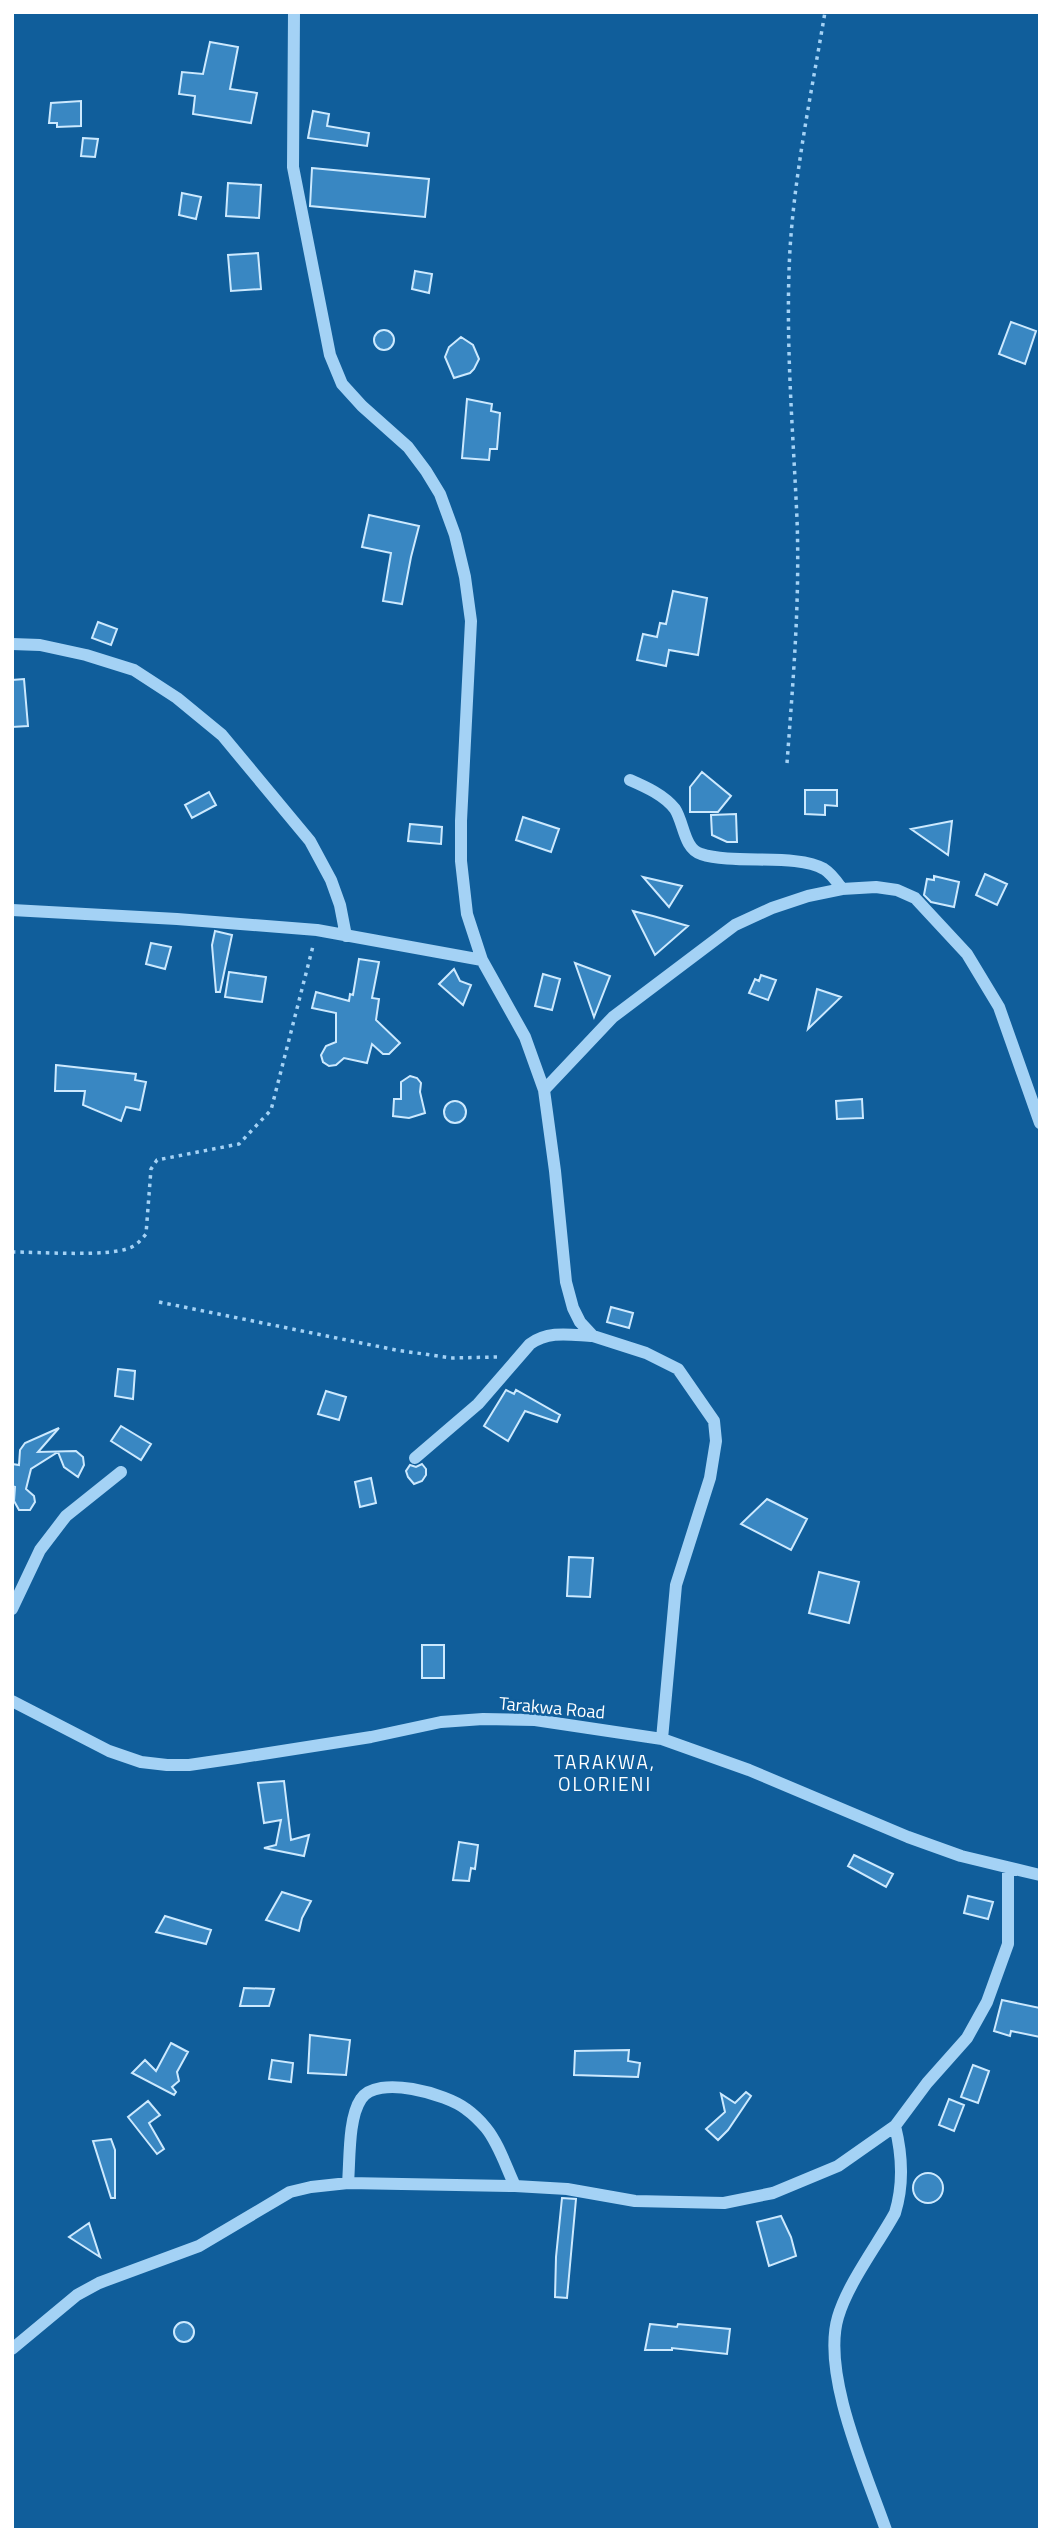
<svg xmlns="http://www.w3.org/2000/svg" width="1052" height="2542" viewBox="0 0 1052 2542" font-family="'Titillium Web',sans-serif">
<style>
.building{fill:#3987c2;stroke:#cce9fe;stroke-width:2}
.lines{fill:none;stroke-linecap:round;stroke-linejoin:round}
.path{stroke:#a4d2f5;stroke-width:3.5;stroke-dasharray:3.5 5;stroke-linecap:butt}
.minor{stroke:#a4d2f5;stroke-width:12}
.labels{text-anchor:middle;stroke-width:5;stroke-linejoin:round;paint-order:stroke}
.street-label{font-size:18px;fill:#fff;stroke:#105e9b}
.neighbourhood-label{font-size:19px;letter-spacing:2px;fill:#fff;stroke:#105e9b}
</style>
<rect width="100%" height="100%" fill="#105e9b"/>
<path class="building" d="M210,42L238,47L230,89L257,93L251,123L193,114L195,96L179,94L182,72L203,74Z
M81,101V126L57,127V123H49L51,103Z
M313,111L329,114L327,126L369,133L367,146L308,138Z
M83,138L98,139L95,157L81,156Z
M312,168L429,179L425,217L310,206Z
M228,183L261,185L259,218L226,216Z
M182,193L201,197L196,219L179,215Z
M258,253L261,289L231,291L228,255Z
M415,271L432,274L429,293L412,289Z
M1011,322L1036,331L1025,364L999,354Z
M374 340a10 10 0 1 1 20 0a10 10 0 1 1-20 0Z
M461,337L473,345L479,359L474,369L470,373L454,378L445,357L449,347Z
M467,399L492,404L491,411L500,413L497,449H490L489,460L462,458Z
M369,515L419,526L411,557L402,604L383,601L391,553L362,547Z
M673,591L707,598L698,655L669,650L666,666L637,660L643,634L657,637L660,623L666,624Z
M98,622L117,629L111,645L92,638Z
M24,679L28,726L12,727V680Z
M702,772L731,796L718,812H690V787Z
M805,790H837V806L825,805V815L805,814Z
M209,792L216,805L192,818L185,805Z
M736,814L737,842H727L712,835L711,815Z
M523,817L559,829L551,852L516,840Z
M952,821L948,855L911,829Z
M410,824L442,827L441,844L408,841Z
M985,874L1007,884L997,905L976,895Z
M934,876L959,882L954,907L931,902L924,895L927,879L934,880Z
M643,877L682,886L669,907Z
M633,911L653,916L688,926L655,955Z
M215,931L232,935L220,992H216L212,945Z
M151,943L171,947L165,969L146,964Z
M359,959L379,962L372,998L379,999L376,1020L400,1043L389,1054H383L372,1044L367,1063L344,1058L336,1065L329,1066L323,1062L321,1055L326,1046L336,1042V1013L312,1008L316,992L349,1001L350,994L353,995Z
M575,963L610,976L594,1017L587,997Z
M454,969L460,981L471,985L463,1005L439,984Z
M229,972L266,977L262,1002L225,997Z
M543,974L560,979L552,1010L535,1006Z
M761,975L776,980L768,1000L749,993L755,979L759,981Z
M817,989L841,997L808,1029Z
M56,1065L136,1074L135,1080L146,1082L140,1110L126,1107L121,1121L83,1105L85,1091H55Z
M410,1076L417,1078L421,1083L420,1092L425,1113L409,1118L393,1116L394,1099H401V1082Z
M862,1099L863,1118L837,1119L836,1101Z
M444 1112a11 11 0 1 1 22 0a11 11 0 1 1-22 0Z
M611,1307L633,1313L629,1328L607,1322Z
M118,1369L135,1371L133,1399L115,1396Z
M506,1390L514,1394L516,1390L560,1415L557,1422L525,1411L508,1441L484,1426Z
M326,1391L346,1397L339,1420L318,1414Z
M121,1426L151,1444L141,1460L111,1441Z
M59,1428L38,1452L76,1451L83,1457L84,1465L78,1477L64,1467L58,1452L31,1469L26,1489L34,1496L35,1502L30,1510H19L14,1501L15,1487L12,1486V1464L19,1465L20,1450L25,1443Z
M422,1464L426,1469V1475L422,1481L414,1484L408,1477L406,1471L410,1465L416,1467Z
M371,1478L376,1503L360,1507L355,1482Z
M767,1499L807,1519L791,1550L741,1524Z
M569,1557L593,1558L590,1597L567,1596Z
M819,1572L859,1582L849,1623L809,1613Z
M422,1645H444V1678H422Z
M284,1781L291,1840L309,1835L304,1856L264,1848L276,1845L281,1820L264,1823L258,1783Z
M459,1842L478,1845L475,1869L471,1868L469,1881L453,1880Z
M854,1855L893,1874L886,1887L848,1866Z
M282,1892L311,1901L302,1918L299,1931L266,1920Z
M968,1896L993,1902L988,1919L964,1913Z
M165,1916L211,1930L206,1944L156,1932Z
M244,1988L274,1989L269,2006H240Z
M1002,2000L1040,2008V2037L1011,2031L1010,2036L994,2031Z
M310,2035L350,2040L346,2075L308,2073Z
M171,2043L188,2052L177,2072L179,2081L172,2087L176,2092L174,2095L132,2073L145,2060L156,2071Z
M629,2050L628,2061L640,2063L638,2077L574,2075L575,2051Z
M272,2060L293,2063L291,2082L269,2079Z
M973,2065L989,2071L978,2103L961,2097Z
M746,2092L751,2096L728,2130L718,2140L706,2129L725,2112L721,2094L735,2103Z
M949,2099L964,2105L954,2131L939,2125Z
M148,2101L160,2115L149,2123L164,2149L157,2154L128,2117Z
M111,2139L115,2150V2198H111L93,2141Z
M913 2188a15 15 0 1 1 30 0a15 15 0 1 1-30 0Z
M562,2198L576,2199L567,2298L555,2297L556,2257Z
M781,2216L791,2237L796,2256L769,2266L757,2222Z
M89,2223L100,2257L69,2237Z
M174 2332a10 10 0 1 1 20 0a10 10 0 1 1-20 0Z
M650,2324L677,2327L678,2324L730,2329L727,2354L672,2348V2350H645Z"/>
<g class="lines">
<path class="path" d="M787,763C793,682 800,601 797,519C793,429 785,339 790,249C795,170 812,90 825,12
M12,1252C37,1252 109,1257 129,1248C136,1246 141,1240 146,1234L151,1169L157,1160L239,1144L271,1110L313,946
M159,1302L396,1350L451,1358L497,1357"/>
<path class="minor" d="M294,12L293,167L330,355L342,384L362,406L408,447L426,471L440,494L455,535L465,577L471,621L461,821V861L467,914L482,960L525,1037L544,1090L555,1171L566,1282L573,1308L580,1322L593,1336L646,1353L678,1369L714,1421L716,1441L710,1478L676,1585L662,1739
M12,644L40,645L86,655L134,670L177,698L222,735L310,841L331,880L340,905L346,936
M630,780C646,787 664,795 675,809C684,823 684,849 701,854C734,865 797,853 824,869C832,874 837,882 842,889
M12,910L177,919L317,930L482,960
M544,1090L613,1017L735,925L772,908L808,896L842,889L876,887L897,890L915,898L967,954L999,1007L1040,1123
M415,1458L478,1404L530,1344C549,1330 571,1335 593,1336
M12,1609L40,1550L66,1516L121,1472
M12,1701L109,1751L141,1762L167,1765H189L237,1758L371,1737L441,1722L483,1719L535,1720L662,1739L749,1770L908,1837L961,1856L1040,1875
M348,2183C350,2160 348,2118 361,2099C377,2074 447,2094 466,2109C473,2114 481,2122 486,2128C499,2144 506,2167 515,2186
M12,2349L77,2295L99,2283L199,2246L290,2192L311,2187L348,2183L515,2186L567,2189L635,2201L724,2203L773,2193L838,2166L895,2126L927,2083L967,2038L987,2002L1008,1944V1869
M886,2530C867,2475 821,2374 838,2317C848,2283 878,2244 895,2213C904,2184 902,2154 895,2126"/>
</g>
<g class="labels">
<g class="street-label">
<text transform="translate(552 1708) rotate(5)" y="6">Tarakwa Road</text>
</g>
<g class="neighbourhood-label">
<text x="605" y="1769">TARAKWA,<tspan x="605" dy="22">OLORIENI</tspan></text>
</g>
</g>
<rect width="1052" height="2542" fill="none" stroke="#ffffff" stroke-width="28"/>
</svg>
